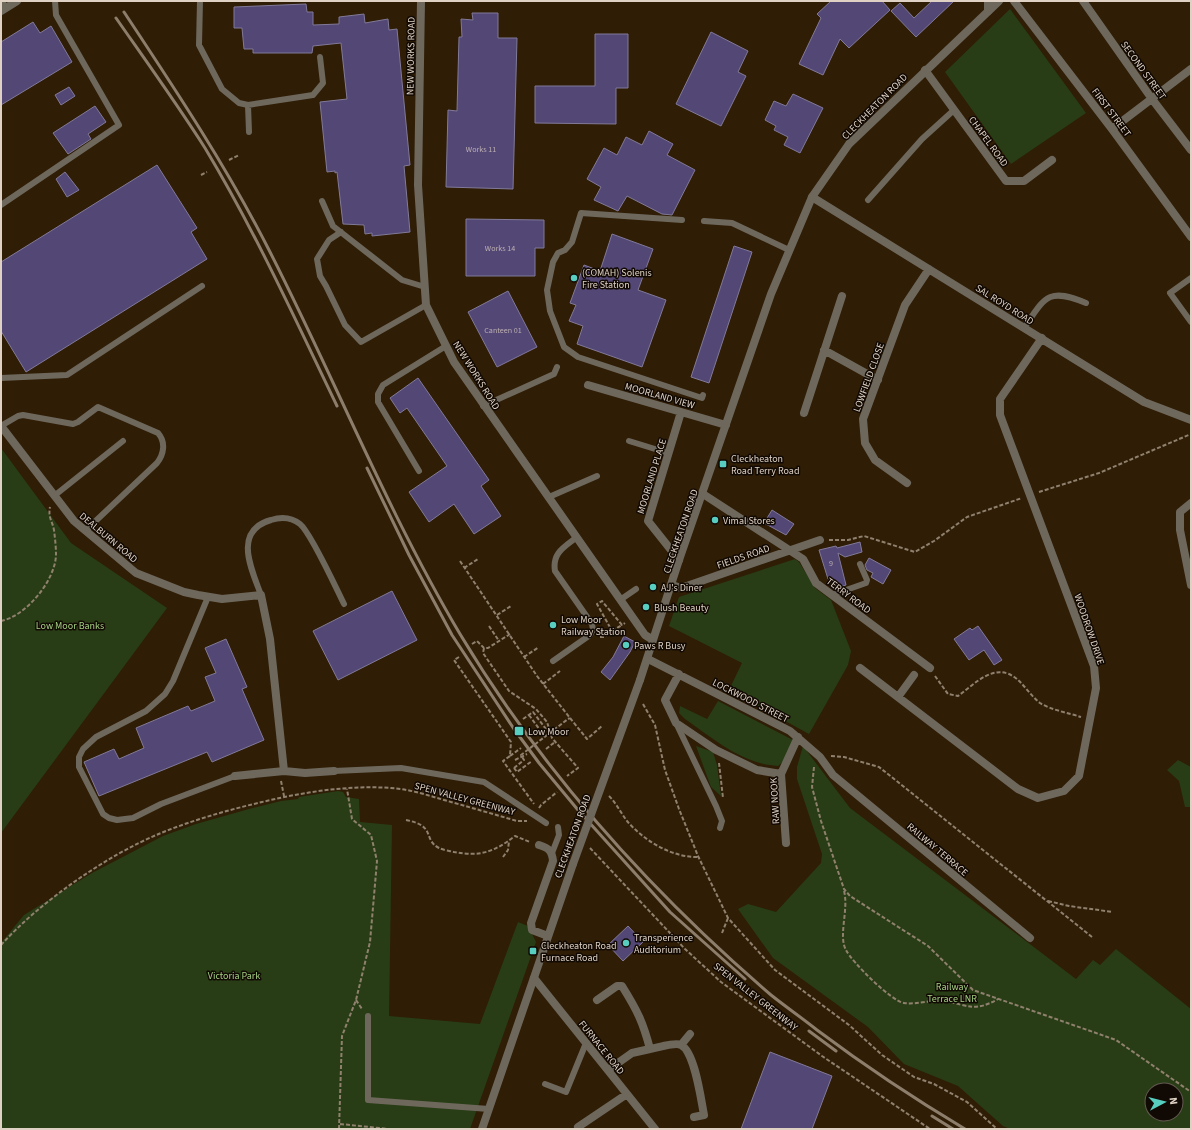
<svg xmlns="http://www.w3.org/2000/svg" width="1192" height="1130" viewBox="0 0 1192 1130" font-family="'Source Sans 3',sans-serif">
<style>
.green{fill:#283d15;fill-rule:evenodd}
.building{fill:#534776;stroke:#817a98}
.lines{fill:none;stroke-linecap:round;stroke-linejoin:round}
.path{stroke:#90816f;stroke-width:2;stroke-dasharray:4 2;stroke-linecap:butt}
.service{stroke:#6e685c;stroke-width:6}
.minor{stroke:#6e685c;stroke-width:8}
.tertiary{stroke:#6e685c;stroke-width:8}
.rail{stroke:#8d7e6c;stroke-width:3}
.path-bridge{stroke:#90816f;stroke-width:2;stroke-dasharray:4 2;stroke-linecap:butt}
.tertiary-bridge{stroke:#6e685c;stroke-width:8}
.poi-dot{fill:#58cec0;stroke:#110903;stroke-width:1.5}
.labels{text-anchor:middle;stroke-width:3;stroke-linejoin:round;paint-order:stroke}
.number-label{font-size:8px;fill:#bcafb1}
.street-label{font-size:10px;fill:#dfd2c5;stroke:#110903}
.poi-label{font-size:10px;fill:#dfd2c5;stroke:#110903;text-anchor:start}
.park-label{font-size:10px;fill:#a5ce84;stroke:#110903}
</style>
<rect width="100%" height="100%" fill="#2f1d06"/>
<path class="green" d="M1010,9L1086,113L1011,164L945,72Z
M1,448L71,543L167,608L1,833Z
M795,559L799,562L815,588L831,600L851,651L848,665L809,734L729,690L742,663L669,626L679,597Z
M718,701L793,740L785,760L778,766C742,764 714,739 685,719L679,713L680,706L707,719Z
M696,746L713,752L717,765L721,796L711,787Z
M803,746L850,808L1076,979L1093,960L1100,965L1116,949L1191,1009V1129H1010L1003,1126L958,1086L904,1064L868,1027L773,958L738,909L748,904L776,912L821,863L822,854L797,779V767ZM1152,1090H1176V1114H1152Z
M1178,760L1191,767V807H1185L1179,781L1167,770Z
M338,791L343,792L346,797L359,799L360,822L392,825L389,1016L480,1024L518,922L528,926L536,942L470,1129H1V943L24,915L92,873L163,836L196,824L249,809L281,801L298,799L299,797Z"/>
<path class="building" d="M831,1H882L890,10L849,48L840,39L823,75L799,64L821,18L817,14Z
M932,1H954L916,37L891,11L900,3L914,18Z
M306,4L307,12H313V25L339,24V17L364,14L365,23L388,19L389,30L397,29L410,165L404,166L410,232L372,236V233L365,234L364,225L343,224L337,172L335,173V171L327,172L320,102L347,99L341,43L313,46L312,53H253V49H244L242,28H234V7Z
M472,13H498V38H517L513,189L446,187L448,110L457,111L459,37H462L461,19L473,20Z
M33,22L40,33L51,26L72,62L1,105V42Z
M711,32L748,51L738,72L746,76L721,126L676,104Z
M595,34H628V88H616V124L535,123V86H595Z
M69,87L75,96L61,105L55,95Z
M793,94L823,108L800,153L784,145L788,137L774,130L776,126L765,120L774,101L786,106Z
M95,106L106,122L88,134L91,139L68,154L53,133Z
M649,131L673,144L667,155L695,170L672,215L662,214L627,196L618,211L594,200L601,187L587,179L604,148L617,155L626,137L642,145Z
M157,165L197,228L191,232L207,259L26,372L1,331V262Z
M65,172L79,190L67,197L56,179Z
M466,219L544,220V248H535V276H466Z
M612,234L653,249L638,290L666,300L642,367L577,344L583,326L569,321L576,305L570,303L584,265L600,271Z
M734,246L752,252L709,383L691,377Z
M508,291L537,347L497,367L468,312Z
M418,378L489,480L481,486L501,516L474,534L454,504L429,522L409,492L447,466L407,408L400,413L390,398Z
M772,510L794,524L786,535L764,523Z
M860,542L862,552L845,557L838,553L846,585L836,588L833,578L828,579L819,550L836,546L837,548Z
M869,558L891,570L883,584L871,577L873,573L867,570L865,565Z
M392,591L417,640L338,680L313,631Z
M978,626L1002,660L994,665L984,650L969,660L954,639L970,628L972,630Z
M624,636L635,642L630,652L610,680L601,672L613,657Z
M226,639L247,687L242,689L264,740L212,762L207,752L99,796L84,762L114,749L119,759L144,748L136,728L188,706L191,711L215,701L205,677L216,673L205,648Z
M628,926L643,942L623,961L608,945Z
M770,1052L832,1076L812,1129H741Z"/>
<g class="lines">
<path class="path" d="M229,160L239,155
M201,175L207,172
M1039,492L1099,473L1191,434
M829,540H848L864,536L915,552L934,541L967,517L1022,498
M460,561L537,676L570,718L568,719
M464,568L478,559
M497,615L511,606
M1,621C26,616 55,581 56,555C56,547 55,538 54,530C52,520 48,518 50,507
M489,626L499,641
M612,631L622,625
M600,637H604L612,631L597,604L602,601L622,625L625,623
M472,644L477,641L484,648H488L510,634
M484,648L483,653L509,691L536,709L547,722L552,738L578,768L567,776
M459,657L454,660L511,742L510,756L503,761L534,804
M524,657L539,647
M935,676L948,694L958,696C976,683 995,661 1017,679C1025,686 1031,696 1040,703C1051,710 1069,713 1081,717
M543,684L560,671
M643,704L655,725L665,770L679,809L698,856L728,918L775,970L849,1025L882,1055L914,1077L934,1084L967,1102L997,1129
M529,715L545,737
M570,718L587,739L602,726
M523,719L533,712L549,733
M546,749L555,742
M510,756L521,748
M831,756L844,757L879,767L1092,937
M515,760L527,754
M719,763L723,798
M814,767L812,787L821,821L844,889L850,896L928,946L973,990L1116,1040L1191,1092
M514,768L517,772L532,761
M281,781L284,796
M609,796C616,803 621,813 627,821C644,841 673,858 699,857
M539,808L541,805L557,792
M406,820C437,826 422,839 439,848C443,850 450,851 454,852C480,857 494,852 515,836L530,842
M590,848L685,949L721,982L822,1056L930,1129
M503,857L508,850L509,841
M844,891C849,909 838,936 846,950C852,962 891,1001 904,1003C917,1005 932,999 946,1001C969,1006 975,1012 998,999
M1048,901L1069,906L1113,912
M722,933L728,918
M1,945C40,902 107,855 161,833C193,820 228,810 262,802C304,792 348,785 391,788C409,789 427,795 444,800C469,807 493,814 517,821H527
M356,1000L362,1009
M340,1124L389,1129
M339,1129L342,1036L356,1000L370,942L377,861L371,835L352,819L347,789"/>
<path class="service" d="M2,1L6,8
M200,1L199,45L222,89L239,103L248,105
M249,132L248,105L313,95L323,83L320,57
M868,200L922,139L954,110
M322,201L333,226L402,280L425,287
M1,205L119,125L56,15L55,1
M682,220L581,213L572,242L565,250L558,253L553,262L547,290L550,311L564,347L578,357L702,398L703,395
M704,221L732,223L789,250
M341,232L329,240L317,259L320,276L326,286L345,325L361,342L426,305
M1191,278L1170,293L1191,322
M1024,328C1045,297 1048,287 1086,303
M1,378L67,375L202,286
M483,406L554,374L557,367
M1,426L18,416L23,415L73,424L78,422L98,407L158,433C166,442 164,454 157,463L85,531
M629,441L668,453
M419,471L378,402V394L383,385L446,346
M54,496L123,441
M549,497L597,476
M261,595C252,570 232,531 271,520C280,517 291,517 300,524C311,533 336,588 344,604
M832,595L866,583L867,580L860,564
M208,597L173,681L165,694L146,711L96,737L83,749L79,757V767L103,814L109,818L117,820L133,818L161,804L235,776
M620,600L636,589
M553,661L590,635L593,630L592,624L555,571C552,553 564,547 577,537
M676,723L716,806L722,821L720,828
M334,771L401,768L484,782L546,823
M552,853L559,835L558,827
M368,1016V1100L489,1109
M545,1084L566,1092L586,1043"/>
<path class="minor" d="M988,1V11
M1014,1L1112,129L1191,237
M1083,1L1152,99L1191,150
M1,11L17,1
M925,70L1006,181H1024L1052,160
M1112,129L1191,69
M812,197L1144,402L1191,420
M824,350L878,380
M588,385L726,425
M804,413L842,296
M1,426L74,521L136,573L184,592L198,595L222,599L261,595L270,639L284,771
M907,483L875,460L865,443L863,419L905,305L929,269
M703,494L803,559L816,583L930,668
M1191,503L1180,512V530L1191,585
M679,560L648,521L681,412
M672,585L681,588L820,540
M648,659L790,731L820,757L833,775L1030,938
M860,668L1018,789L1038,798L1064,791L1079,776L1096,688L1094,666L1000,415V399L1042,338
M679,674L665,700L676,723L716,750L757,770L781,774
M898,697L914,675
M235,776L284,771L305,773L334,771
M786,843L781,774L798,737
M539,845C549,848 552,851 553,861L531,923L532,930L548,936
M534,978L655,1129
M597,1000L617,986H622C637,1010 643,1022 650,1049L632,1053L608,1070
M681,1045L690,1034
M650,1049C656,1048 676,1042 681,1045C695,1052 701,1100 704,1115L694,1117
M578,1127L627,1094"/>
<path class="tertiary" d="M421,1L418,185L426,305L454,362L645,635L653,640
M640,680L679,560L771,294L812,197L849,144L999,1
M482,1129L573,864"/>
<path class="rail" d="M124,12C175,89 227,167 269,250C334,377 387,511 460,634C542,771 650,891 771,995C786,1007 802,1018 817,1030C865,1066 913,1098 965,1129
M116,18C146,61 177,104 205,148C255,231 295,319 337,406
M367,468L409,555L452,635L514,729L539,763L578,810L670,912L745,979
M809,1031L836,1051
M932,1116L953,1129"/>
<path class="path-bridge" d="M514,768L524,760L521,755L568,719"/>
<path class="tertiary-bridge" d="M573,864L640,680"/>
</g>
<g class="poi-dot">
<circle cx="574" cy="278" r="4"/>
<rect x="719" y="460" width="8" height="8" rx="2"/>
<circle cx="715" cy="520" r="4"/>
<circle cx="653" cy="587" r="4"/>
<circle cx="646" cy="607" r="4"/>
<circle cx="553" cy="625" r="4"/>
<circle cx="626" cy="645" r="4"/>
<rect x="514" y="726" width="10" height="10" rx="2"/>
<circle cx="626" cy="943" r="4"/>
<rect x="529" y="947" width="8" height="8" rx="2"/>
</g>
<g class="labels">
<g class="number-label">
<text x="481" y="152">Works 11</text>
<text x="500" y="251">Works 14</text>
<text x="503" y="333">Canteen 01</text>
<text x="831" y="566">9</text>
</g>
<g class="street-label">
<text transform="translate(410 56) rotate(-89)" y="4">NEW WORKS ROAD</text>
<text transform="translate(1144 70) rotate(54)" y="4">SECOND STREET</text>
<text transform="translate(874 106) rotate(-45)" y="4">CLECKHEATON ROAD</text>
<text transform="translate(1112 112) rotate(53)" y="4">FIRST STREET</text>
<text transform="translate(989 141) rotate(54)" y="4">CHAPEL ROAD</text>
<text transform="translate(1005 304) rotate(32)" y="4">SAL ROYD ROAD</text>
<text transform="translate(477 375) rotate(58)" y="4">NEW WORKS ROAD</text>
<text transform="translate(868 377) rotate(-70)" y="4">LOWFIELD CLOSE</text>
<text transform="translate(660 395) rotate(16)" y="4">MOORLAND VIEW</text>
<text transform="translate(651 476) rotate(-73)" y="4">MOORLAND PLACE</text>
<text transform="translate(680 531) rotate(-71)" y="4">CLECKHEATON ROAD</text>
<text transform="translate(109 537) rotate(40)" y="4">DEALBURN ROAD</text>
<text transform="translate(743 556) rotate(-19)" y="4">FIELDS ROAD</text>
<text transform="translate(849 595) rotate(37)" y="4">TERRY ROAD</text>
<text transform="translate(1090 629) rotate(71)" y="4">WOODROW DRIVE</text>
<text transform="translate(751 700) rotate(27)" y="4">LOCKWOOD STREET</text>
<text transform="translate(465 798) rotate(15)" y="4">SPEN VALLEY GREENWAY</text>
<text transform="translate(774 801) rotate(-93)" y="4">RAW NOOK</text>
<text transform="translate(572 836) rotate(-70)" y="4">CLECKHEATON ROAD</text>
<text transform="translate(938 849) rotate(40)" y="4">RAILWAY TERRACE</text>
<text transform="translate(756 996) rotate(38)" y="4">SPEN VALLEY GREENWAY</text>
<text transform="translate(602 1047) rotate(51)" y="4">FURNACE ROAD</text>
</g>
<g class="poi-label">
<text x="582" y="276">(COMAH) Solenis<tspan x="582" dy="12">Fire Station</tspan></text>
<text x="731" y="462">Cleckheaton<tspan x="731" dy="12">Road Terry Road</tspan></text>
<text x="723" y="524">Vimal Stores</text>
<text x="661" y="591">AJ's Diner</text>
<text x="654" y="611">Blush Beauty</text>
<text x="561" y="623">Low Moor<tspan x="561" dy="12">Railway Station</tspan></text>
<text x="634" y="649">Paws R Busy</text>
<text x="528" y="735">Low Moor</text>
<text x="634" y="941">Transperience<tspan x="634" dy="12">Auditorium</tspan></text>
<text x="541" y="949">Cleckheaton Road<tspan x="541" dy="12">Furnace Road</tspan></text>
</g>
<g class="park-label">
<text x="70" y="629">Low Moor Banks</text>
<text x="234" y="979">Victoria Park</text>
<text x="952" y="990">Railway<tspan x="952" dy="12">Terrace LNR</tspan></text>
</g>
</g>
<rect width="1192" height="1130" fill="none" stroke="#dfd2c5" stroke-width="4"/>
<g transform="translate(1164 1102) rotate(83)"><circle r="19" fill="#110903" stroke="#635951"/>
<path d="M0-3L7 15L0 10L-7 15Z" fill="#58cec0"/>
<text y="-6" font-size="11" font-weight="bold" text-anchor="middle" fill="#dfd2c5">N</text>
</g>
</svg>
